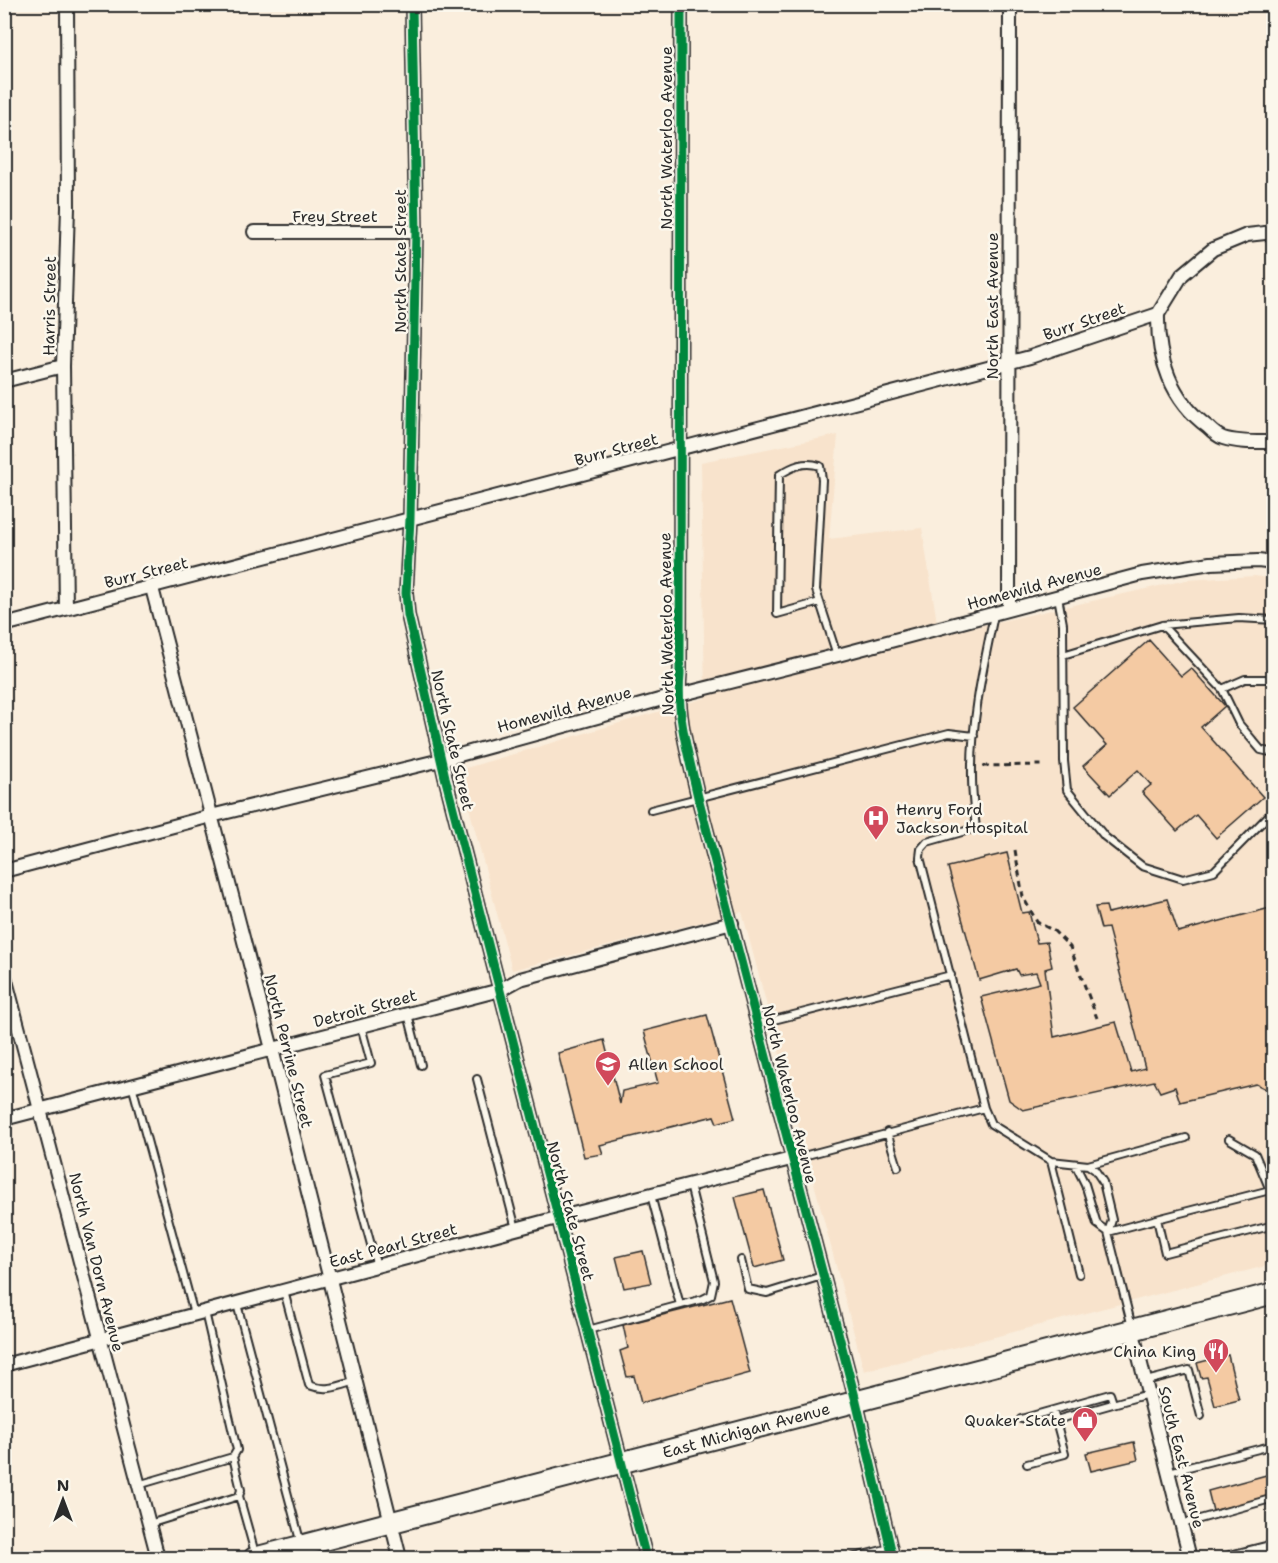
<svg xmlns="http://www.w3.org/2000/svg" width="1278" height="1563" viewBox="0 0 1278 1563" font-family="'Shantell Sans',sans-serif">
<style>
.built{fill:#f8e3cc}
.building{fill:#f4caa3;stroke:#2b2b2b;stroke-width:1.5}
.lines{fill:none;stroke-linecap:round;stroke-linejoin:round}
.service-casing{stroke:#2b2b2b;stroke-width:10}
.minor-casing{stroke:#2b2b2b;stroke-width:16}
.primary-casing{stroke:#2b2b2b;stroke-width:24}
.path{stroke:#2b2b2b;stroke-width:3;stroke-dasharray:6 4.5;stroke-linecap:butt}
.service{stroke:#fbf7ec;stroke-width:6}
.minor{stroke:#fbf7ec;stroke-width:12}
.primary{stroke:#fbf7ec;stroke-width:20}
.cycleway-casing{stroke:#fbf7ec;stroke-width:13}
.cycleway{stroke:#00873e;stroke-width:9}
.labels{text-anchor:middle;stroke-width:5;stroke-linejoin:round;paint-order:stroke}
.street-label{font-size:16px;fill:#2b2b2b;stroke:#fbf7ec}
.poi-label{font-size:16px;fill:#2b2b2b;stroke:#fbf7ec;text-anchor:start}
</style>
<rect width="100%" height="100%" fill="#faeedd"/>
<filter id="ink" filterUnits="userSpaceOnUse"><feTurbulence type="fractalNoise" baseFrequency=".0167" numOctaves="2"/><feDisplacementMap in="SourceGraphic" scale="12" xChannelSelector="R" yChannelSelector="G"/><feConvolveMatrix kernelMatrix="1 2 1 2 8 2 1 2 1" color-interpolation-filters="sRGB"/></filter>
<g filter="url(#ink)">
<path class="built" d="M838,435L829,539L922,528L939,635L1186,580L1255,576L1273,579V1264L864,1371L742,912L512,970L459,770L705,698L701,462Z"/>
<path class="building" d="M1149,640L1181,676L1191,668L1225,706L1201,727L1263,797L1216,838L1196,815L1177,831L1142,792L1151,785L1138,770L1110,795L1083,766L1107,745L1073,707Z
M1007,853L1022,913L1029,912L1037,943L1047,942L1052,967L1045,969L1054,1037L1116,1022L1131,1072L1145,1068L1108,928L1101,929L1095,907L1106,906L1108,913L1167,899L1178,932L1274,907V1093L1256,1084L1180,1102L1175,1087L1160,1092L1154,1081L1023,1110L1009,1100L981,997L1040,983L1036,972L1019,975L1016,969L979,980L948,867Z
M1274,870V900L1267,872Z
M707,1015L735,1118L717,1123L714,1116L600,1145L603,1154L584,1157L558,1053L604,1040L620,1104L622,1091L658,1083L644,1031Z
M764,1190L783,1260L754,1268L735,1197Z
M643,1251L651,1283L624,1288L616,1257Z
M730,1298L750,1373L641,1403L634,1376L627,1377L620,1351L628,1348L623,1325Z
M1228,1355L1239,1400L1215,1406L1207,1377L1201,1378L1197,1363Z
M1134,1442L1138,1460L1091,1471L1086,1453Z
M1270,1474L1274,1495L1213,1511L1208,1491Z"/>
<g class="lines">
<g class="service-casing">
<path id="service" d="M1058,597L1063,624L1064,761L1067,790L1105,837L1142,866L1183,879L1214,871L1274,810
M820,602L777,614L779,475C793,466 804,461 820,466L822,480L816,590L837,655
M994,615C983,668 971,722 972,776C972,793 974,811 976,828L927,842L921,849L920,857L984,1108L991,1124L1051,1161L1088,1165L1095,1170L1103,1182L1112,1220L1108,1232L1132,1327
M1162,625L1222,689L1239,724L1261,750L1274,753
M1063,655L1162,625L1239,618L1274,620
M1222,689L1245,679H1274
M651,810L949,733L974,736
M408,1014L421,1065
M758,1024L951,975
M361,1026L371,1063L325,1075L377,1267
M477,1079L516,1229
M132,1085L194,1314
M887,1132L898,1167
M1229,1139L1255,1154L1270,1190
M792,1159L984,1108
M1051,1161L1079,1274
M1075,1164L1085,1184L1097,1224L1108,1232
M1088,1165L1186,1138
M651,1195L680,1305
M1157,1219L1274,1189
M1108,1232L1157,1219L1165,1253L1274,1225
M741,1260L748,1289L767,1293L822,1276
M284,1291L309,1385C326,1392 339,1386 356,1381
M237,1304L301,1544
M588,1330L703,1299L711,1295L714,1281L690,1185
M1146,1381L1189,1370L1201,1416
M1021,1419L1110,1394L1113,1403
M1056,1420L1148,1394
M1027,1464L1065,1454L1053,1410
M1169,1472L1274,1445
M138,1485L233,1457L237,1450L205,1312
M239,1496L255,1553
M149,1524L239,1496L241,1490L233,1457
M1182,1524L1274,1498
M851,1558L890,1548"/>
</g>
<g class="minor-casing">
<path id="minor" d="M412,4L416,232L410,519L406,593L408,615L445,777L646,1558
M681,4L680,674C676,716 689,756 698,797L856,1401L893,1558
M254,232H416
M1158,314C1157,358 1171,400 1208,427C1212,431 1217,436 1223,438C1239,443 1257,442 1274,442
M4,381L63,366
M152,588L272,1049L400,1558
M66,609L63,366L68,208L67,4
M1009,609L1010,4
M4,625L1030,357L1158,314L1182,275L1213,249L1247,235L1274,232
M4,871L211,816L441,760L659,700L838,655L1142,574L1211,563L1258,561L1274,563
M4,973L158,1558
M4,1119L500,990L520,979L732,923
M1132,1329L1190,1558
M4,1365L557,1218L791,1159
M1230,1558L1274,1547"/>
</g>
<g class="primary-casing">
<path id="primary" d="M254,1558L1274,1293"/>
</g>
<path class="path" d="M983,766L1042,765
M1015,850L1023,897L1037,922L1054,931L1070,947L1097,1018"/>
<use href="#service" class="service"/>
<use href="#minor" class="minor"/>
<use href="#primary" class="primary"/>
<g class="cycleway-casing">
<path id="cycleway" d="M412,4L416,232L410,519L406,593L408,615L445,777L646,1558
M681,4L680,674C676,716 689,756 698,797L856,1401L893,1558"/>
</g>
<use href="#cycleway" class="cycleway"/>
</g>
</g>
<defs>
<g id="hospital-pin" transform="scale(1.35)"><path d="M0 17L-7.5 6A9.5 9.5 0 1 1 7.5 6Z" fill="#d1495b" stroke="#fbf7ec"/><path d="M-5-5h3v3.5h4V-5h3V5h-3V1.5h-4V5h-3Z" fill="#fff"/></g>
<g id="school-pin" transform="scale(1.35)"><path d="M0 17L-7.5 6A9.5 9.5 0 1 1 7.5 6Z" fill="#d1495b" stroke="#fbf7ec"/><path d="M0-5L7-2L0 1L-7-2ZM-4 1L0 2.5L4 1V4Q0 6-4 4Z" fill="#fff"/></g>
<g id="restaurant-pin" transform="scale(1.35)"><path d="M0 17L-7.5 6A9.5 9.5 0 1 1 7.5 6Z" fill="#d1495b" stroke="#fbf7ec"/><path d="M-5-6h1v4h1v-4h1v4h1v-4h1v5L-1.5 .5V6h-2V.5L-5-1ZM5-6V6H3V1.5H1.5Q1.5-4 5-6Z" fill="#fff"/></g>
<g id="shop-pin" transform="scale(1.35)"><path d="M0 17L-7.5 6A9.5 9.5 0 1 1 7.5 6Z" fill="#d1495b" stroke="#fbf7ec"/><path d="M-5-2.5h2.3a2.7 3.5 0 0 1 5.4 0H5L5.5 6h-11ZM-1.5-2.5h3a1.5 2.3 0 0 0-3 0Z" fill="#fff"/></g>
</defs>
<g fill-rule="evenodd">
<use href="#hospital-pin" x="876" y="818"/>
<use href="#school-pin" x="608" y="1064"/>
<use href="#restaurant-pin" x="1216" y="1351"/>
<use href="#shop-pin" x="1085" y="1420"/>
</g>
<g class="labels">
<g class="street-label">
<text transform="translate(666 138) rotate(-90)" y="6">North Waterloo Avenue</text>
<text x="335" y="222">Frey Street</text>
<text transform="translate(400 261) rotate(-90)" y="6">North State Street</text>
<text transform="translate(49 306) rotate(-89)" y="6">Harris Street</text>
<text transform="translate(992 306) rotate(-90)" y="6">North East Avenue</text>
<text transform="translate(1084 321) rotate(-19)" y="6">Burr Street</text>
<text transform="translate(616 449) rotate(-15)" y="6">Burr Street</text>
<text transform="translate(146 572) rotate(-14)" y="6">Burr Street</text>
<text transform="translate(1034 586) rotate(-15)" y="6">Homewild Avenue</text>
<text transform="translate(666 624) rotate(-91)" y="6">North Waterloo Avenue</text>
<text transform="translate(564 709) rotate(-15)" y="6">Homewild Avenue</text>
<text transform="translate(453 740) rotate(77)" y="6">North State Street</text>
<text transform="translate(365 1008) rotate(-15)" y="6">Detroit Street</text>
<text transform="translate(289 1051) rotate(76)" y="6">North Perrine Street</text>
<text transform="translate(790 1094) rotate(76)" y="6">North Waterloo Avenue</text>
<text transform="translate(571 1211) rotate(75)" y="6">North State Street</text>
<text transform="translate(393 1245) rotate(-15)" y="6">East Pearl Street</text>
<text transform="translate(97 1262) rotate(76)" y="6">North Van Dorn Avenue</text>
<text transform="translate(746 1430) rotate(-15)" y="6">East Michigan Avenue</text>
<text transform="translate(1182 1457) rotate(76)" y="6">South East Avenue</text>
</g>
<g class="poi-label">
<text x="896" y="815">Henry Ford<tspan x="896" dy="18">Jackson Hospital</tspan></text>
<text x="628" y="1070">Allen School</text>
<text x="1196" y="1357" text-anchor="end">China King</text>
<text x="1066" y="1426" text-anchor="end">Quaker State</text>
</g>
</g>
<rect width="1278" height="1563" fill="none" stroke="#fbf7ec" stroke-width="24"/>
<rect x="12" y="12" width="1254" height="1539" fill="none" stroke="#2b2b2b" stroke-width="2" filter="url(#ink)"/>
<g transform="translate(63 1500)" stroke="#fbf7ec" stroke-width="4.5" paint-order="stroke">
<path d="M0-4.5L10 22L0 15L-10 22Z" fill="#2b2b2b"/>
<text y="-9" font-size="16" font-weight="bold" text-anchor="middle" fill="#2b2b2b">N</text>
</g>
</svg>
